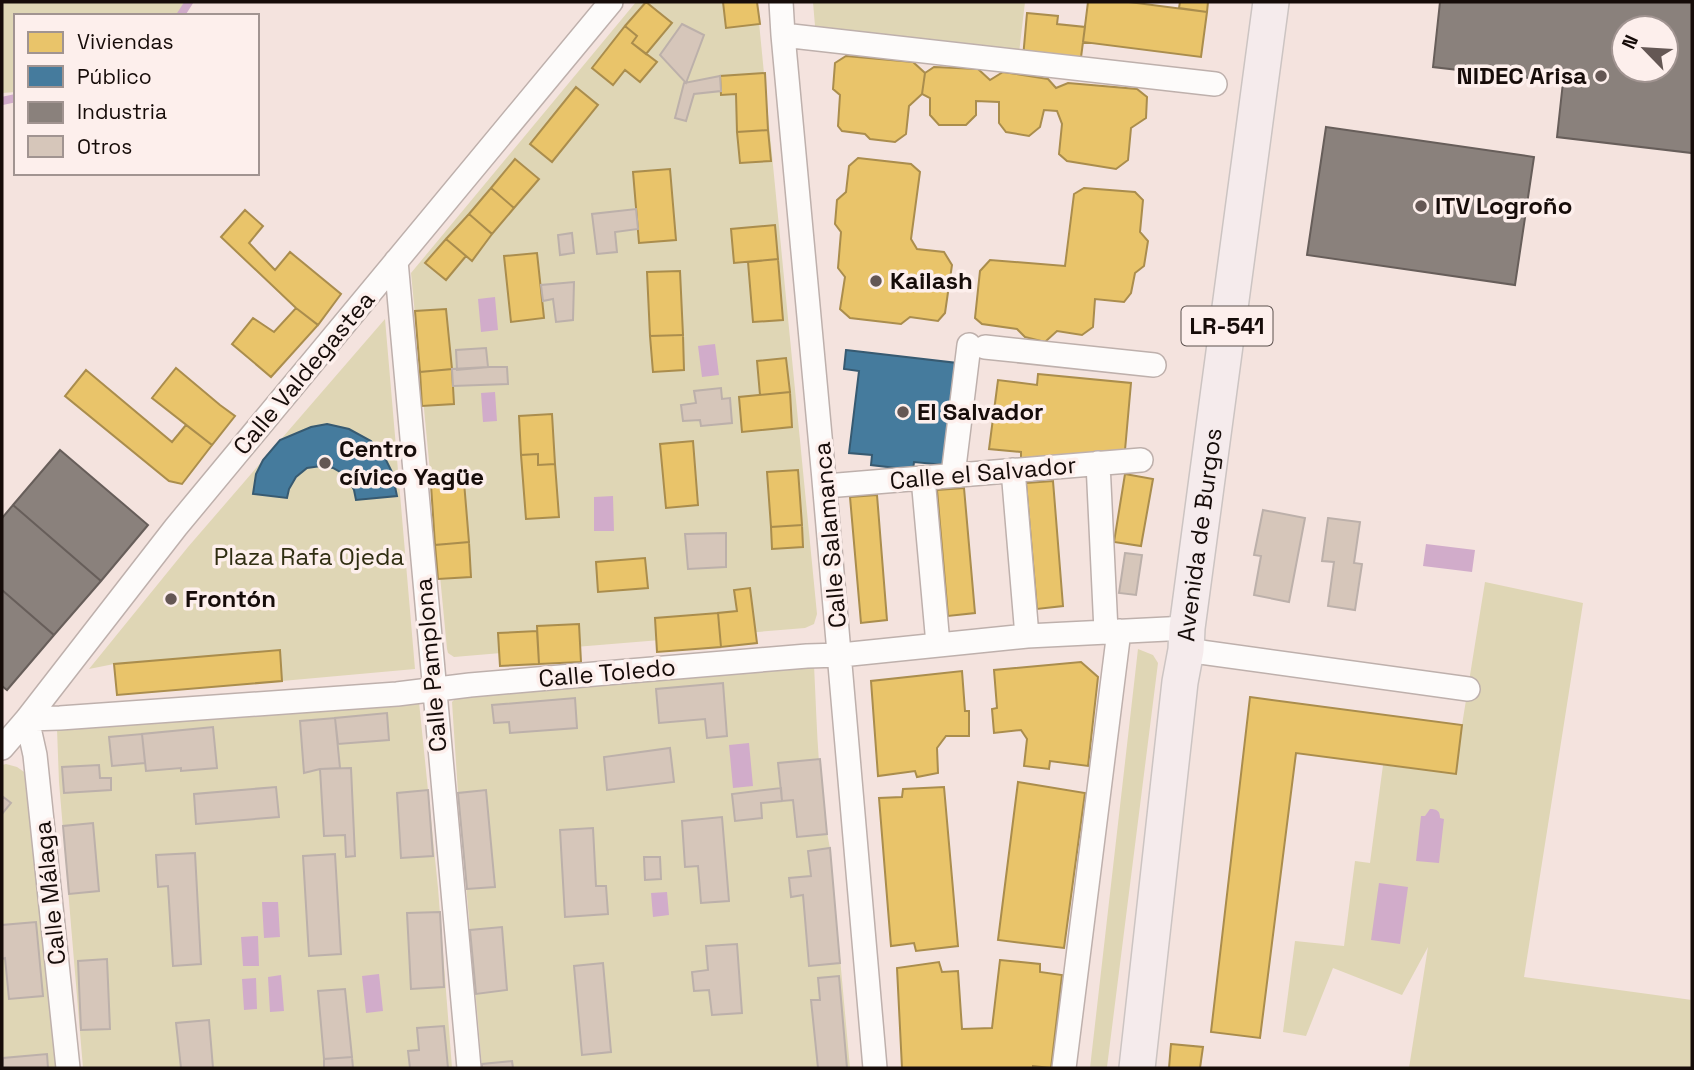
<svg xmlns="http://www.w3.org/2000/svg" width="1694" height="1070" viewBox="0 0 1694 1070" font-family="'Space Grotesk',sans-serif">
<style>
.green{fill:#dfd6b5}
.water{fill:#d1acca}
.homes{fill:#e9c46a;stroke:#aa8d4d;stroke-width:2}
.public{fill:#457b9d;stroke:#375a71;stroke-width:2}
.industry{fill:#8a817c;stroke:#675e5a;stroke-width:2;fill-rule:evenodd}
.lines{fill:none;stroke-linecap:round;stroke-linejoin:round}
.stream{stroke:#d1acca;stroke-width:8}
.building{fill:#d6c6ba;stroke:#bcb0aa;stroke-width:2}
.street-casing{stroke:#beb0ac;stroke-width:26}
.primary-casing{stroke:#ccc4c2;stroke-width:38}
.street{stroke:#fdfbfa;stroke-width:23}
.primary{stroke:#f5ebec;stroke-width:35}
.poi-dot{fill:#645754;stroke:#fdefec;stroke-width:2.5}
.labels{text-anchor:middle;stroke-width:7;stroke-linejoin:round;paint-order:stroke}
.shield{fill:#fdefec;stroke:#5b504d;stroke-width:2}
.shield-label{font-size:23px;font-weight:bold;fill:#160c09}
.poi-label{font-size:24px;font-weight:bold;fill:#160c09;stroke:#fdefec;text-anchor:start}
.street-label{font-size:24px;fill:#160c09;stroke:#fdefec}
.park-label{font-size:24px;fill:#2f2d11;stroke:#fdefec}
</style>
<rect width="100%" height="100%" fill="#f4e3de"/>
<path class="green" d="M2,2H190L175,16H16V92L2,93Z
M636,2H757L817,614L814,624L805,628L454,657L448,653L447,649L411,273Z
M813,2H1025L1019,53L815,26Z
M385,319L415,669L282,681L279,650L114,664L89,669L188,547Z
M1485,582L1583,603L1524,977L1692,1000V1068H1409L1428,947L1402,995L1333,968L1306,1036L1283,1032L1295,941L1344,946L1355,861L1370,863L1383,765L1456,774L1462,725Z
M1138,649L1153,655L1158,663L1107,1067L1090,1068Z
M814,665C817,725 818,790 830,848L850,1068H482L458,793L452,702L456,698Z
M419,702L438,888L452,1068H83L59,782L57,729Z
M6,764L17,767L27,774L57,1068H2V765Z"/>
<path class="water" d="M495,297L498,330L481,332L478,299Z
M715,344L719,375L702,377L698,346Z
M495,392L497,421L483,422L481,393Z
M613,496L614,531H594V497Z
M1426,544L1475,550L1472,572L1423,566Z
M749,743L753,786L733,788L729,745Z
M1430,809C1437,809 1440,811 1440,818L1444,819L1439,863L1416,861L1421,816H1425Z
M1379,883L1408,887L1400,944L1371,940Z
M667,892L669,915L653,917L651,893Z
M262,902H278L280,937L264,938Z
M258,936L259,966H243L241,937Z
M379,974L383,1011L366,1013L362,976Z
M281,975L284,1011L270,1012L268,977Z
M256,978L257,1009L244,1010L242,979Z"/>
<path class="homes" d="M646,2L672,23L646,54L632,43L637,36L625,26Z
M723,2H757L760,24L726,28Z
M1088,2H1129L1207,12L1201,57L1083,42Z
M1180,2H1208L1207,12L1179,8Z
M1027,13L1058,16L1057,24L1085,27L1080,65L1023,58Z
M625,26L637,36L632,43L657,62L640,82L625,70L613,85L592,68Z
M846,56L913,62L925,73L922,94L909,106L906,134L895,142L870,139L865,134L842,131L838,126L840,95L833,89L835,63Z
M934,67L978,69L990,80L1003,72L1048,79L1056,88L1068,83L1137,89L1147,97L1146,118L1131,128L1128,160L1116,169L1067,161L1059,154L1062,124L1057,111L1044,110L1040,127L1029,136L1006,132L999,123V102L976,101V115L966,125H939L930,115V98L922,94L925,73Z
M765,73L768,130L737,132L736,94L721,95L720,76Z
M576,87L598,105L552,162L530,144Z
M768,130L771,161L740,163L737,132Z
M858,158L911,164L920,172L911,239L917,249L944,252L952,265L945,313L938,321L910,317L901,324L850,318L840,309L845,277L838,268L841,232L835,224L837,200L846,192L849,166Z
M515,159L539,179L514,208L491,188Z
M670,169L676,240L639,243L633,172Z
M491,188L514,208L492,234L469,214Z
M1084,188L1135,192L1143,200L1140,232L1148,241L1144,266L1135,273L1131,293L1124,302L1095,299L1093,327L1082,335L1057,331L1045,342L1025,337L1017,329L982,324L975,318L980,271L990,260L1065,266L1074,194Z
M245,210L263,226L249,243L275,270L290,252L341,294L318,325L296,308L221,237Z
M469,214L492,234L472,261L446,239Z
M775,225L778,259L734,263L731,229Z
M446,239L466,256L446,280L425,263Z
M537,253L544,318L511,322L504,256Z
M778,259L783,320L753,322L748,262Z
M680,271L683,335L650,336L647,272Z
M296,308L318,325L271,377L232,344L253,318L274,332Z
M446,309L452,369L420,372L415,311Z
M683,335L684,370L653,372L650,336Z
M786,358L790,392L760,395L757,361Z
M176,368L220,405L235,416L212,445L152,398Z
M452,369L454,404L422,406L420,372Z
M86,370L172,442L186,425L212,445L182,484L169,481L65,396Z
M1038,374L1131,383L1125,450L1021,461V452L989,449L998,380L1037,385Z
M790,392L792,427L742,432L739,397Z
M552,414L555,464L538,465V454L521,455L519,416Z
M693,441L698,505L666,508L660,444Z
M538,454V465L555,464L559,517L526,519L521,455Z
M798,470L802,525L771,527L767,472Z
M1125,474L1153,479L1141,546L1114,542Z
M1053,481L1063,606L1037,609L1026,483Z
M464,482L469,542L435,545L431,485Z
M964,488L975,613L948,616L937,490Z
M877,495L887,620L861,623L850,497Z
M802,525L803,547L772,549L771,527Z
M469,542L471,577L438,579L435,545Z
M645,558L648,588L598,592L596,562Z
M750,588L757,643L721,647L718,613L737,611L734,590Z
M718,613L721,647L657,652L655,618Z
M579,624L581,662L539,664L537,626Z
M537,631L539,664L500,666L498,633Z
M280,650L282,681L117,695L114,664Z
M1081,662L1098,677L1088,766L1050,761L1049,769L1024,766L1027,739L1021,730L994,733L992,709L997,708L994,670Z
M962,671L965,711H969V736H946L937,748L938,773L917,777L915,771L878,776L871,681Z
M1250,697L1462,725L1456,774L1296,753L1260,1038L1211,1032Z
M1018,782L1085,793L1064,948L998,940Z
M944,787L958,946L916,951L914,943L891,946L879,798L902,797L903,789Z
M1000,960L1040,964V972L1062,975L1051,1068L1033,1066V1068H902L897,968L939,962L942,972L958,971L962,1029L992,1028Z
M1171,1044L1203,1047L1200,1068H1169Z"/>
<path class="public" d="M846,350L957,363L945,465L914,462L913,470L871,465L872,455L849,453L859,371L844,369Z
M327,424L349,429L371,441L386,460L392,472L397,496L356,500L354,490L347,476L333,468L321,466L307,468L296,477L289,489L287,498L253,494L256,474L263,460L280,440L311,427Z"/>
<path class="industry" d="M1440,2H1692V153L1557,137L1563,82L1433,67ZM1624,28H1666V70H1624Z
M1326,127L1534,157L1515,285L1307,255Z
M60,450L148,525L101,581L13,505Z
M13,505L101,581L54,635L2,590V518Z
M2,590L54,635L7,690L2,686Z"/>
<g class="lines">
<path class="stream" d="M180,16L189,2
M2,101L16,98"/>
</g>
<path class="building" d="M682,24L704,35L686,83L660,55Z
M720,76L721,91L694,94L686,121L675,118L684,83Z
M636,209L638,229L615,232L617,252L597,254L592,214Z
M572,233L574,253L560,255L558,235Z
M574,282L573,320L556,322L553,299L543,301L541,285Z
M486,348L488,367L457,370L456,350Z
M488,367H507L508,384L453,386L452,369Z
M721,388L722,399L730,398L732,423L701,426L700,420L683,421L681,405L696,403L694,391Z
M1263,510L1305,518L1289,602L1254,595L1261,556L1254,555Z
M1328,518L1360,522L1354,563L1362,564L1355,610L1328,606L1334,562L1322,561Z
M726,533V567L688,569L685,534Z
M1125,553L1142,555L1136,595L1119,593Z
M723,683L727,736L707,738L705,719L659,723L656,689Z
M575,698L577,728L510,733L509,722L494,723L492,705Z
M387,713L389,740L338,744L335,718Z
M335,718L340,768L320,769L304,773L300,721Z
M213,727L217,768L181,771V768L146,771L142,734Z
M142,734L145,763L112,766L109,737Z
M670,748L674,782L607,790L604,757Z
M820,759L827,834L797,837L793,800L782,801L778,763Z
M99,765L100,778H111V790L64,793L62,767Z
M351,768L355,856L346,857L345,835L324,836L320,769Z
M276,787L279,817L196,824L194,794Z
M781,788L782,801L761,803L762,818L735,821L732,794Z
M428,790L433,856L401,858L397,793Z
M486,790L495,887L467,889L458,793Z
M2,796L11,803L2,814Z
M722,817L729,901L701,903L698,866L685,867L682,821Z
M93,823L99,891L69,894L63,826Z
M593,828L596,886H606L608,914L565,917L560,830Z
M830,848L840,963L809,966L803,895L791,897L789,878L811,876L808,851Z
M195,853L201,964L173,966L168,886L158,887L156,855Z
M335,854L341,954L309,956L303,856Z
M644,857H660L661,879L645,880Z
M440,912L444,987L411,989L407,913Z
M36,922L43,996L9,999L5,958L2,959V925Z
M502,927L507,990L476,994L470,930Z
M737,944L742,1013L712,1015L709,990L694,991L692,972L708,970L706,946Z
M107,959L110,1029L81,1030L78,961Z
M603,963L611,1052L582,1055L574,966Z
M839,976L847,1068H818L811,1000H820L818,978Z
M345,989L352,1057L324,1059L318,991Z
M209,1020L213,1068H181L176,1023Z
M444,1026L448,1068H410L408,1051L419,1050L417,1028Z
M47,1054L48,1068H3V1058Z
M352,1057L353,1068H324V1059Z
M512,1061L513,1068H482V1064Z"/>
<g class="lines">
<g class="street-casing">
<path id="street" d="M781,2L783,35C815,379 847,724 875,1068
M783,35L1215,84
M396,261L469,1068
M985,347L1154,365
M1098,463L1106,631
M1013,470L1027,636
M953,475L969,345
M923,478L938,644
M826,486L1141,460
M1186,650L1468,689
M2,748L27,719L176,527L611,2
M68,1068L35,755L27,719L60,718L397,694L470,685L629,671L807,656L841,655L1027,636L1187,628
M1064,1068L1119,631"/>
</g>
<g class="primary-casing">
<g id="primary">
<path id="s1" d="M1137,1068L1180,682L1186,650L1187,628L1271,2"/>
</g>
</g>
<use href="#street" class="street"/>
<use href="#primary" class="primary"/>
</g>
<g class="poi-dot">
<circle cx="1601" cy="76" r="7"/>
<circle cx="1421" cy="206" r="7"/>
<circle cx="876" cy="281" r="7"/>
<circle cx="903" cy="412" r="7"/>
<circle cx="325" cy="463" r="7"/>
<circle cx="171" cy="599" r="7"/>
</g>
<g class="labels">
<rect class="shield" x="1181.5" y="306.5" width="91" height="39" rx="5"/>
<g class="shield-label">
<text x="1227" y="334">LR-541</text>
</g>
<g class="poi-label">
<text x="1587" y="84" text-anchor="end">NIDEC Arisa</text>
<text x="1435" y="214">ITV Logroño</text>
<text x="890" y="289">Kailash</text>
<text x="917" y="420">El Salvador</text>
<text x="339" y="457">Centro<tspan x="339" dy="28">cívico Yagüe</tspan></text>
<text x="185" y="607">Frontón</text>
</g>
<g class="street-label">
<text transform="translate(304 373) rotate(-50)" y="8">Calle Valdegastea</text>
<text transform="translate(983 473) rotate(-5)" y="8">Calle el Salvador</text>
<text transform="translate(830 535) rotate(-95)" y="8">Calle Salamanca</text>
<text dy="8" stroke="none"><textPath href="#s1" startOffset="537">Avenida de Burgos</textPath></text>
<text transform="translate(431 665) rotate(-95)" y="8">Calle Pamplona</text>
<text transform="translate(607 673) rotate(-5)" y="8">Calle Toledo</text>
<text transform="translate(50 893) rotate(-96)" y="8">Calle Málaga</text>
</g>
<g class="park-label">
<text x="309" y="565">Plaza Rafa Ojeda</text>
</g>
</g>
<rect width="1694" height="1070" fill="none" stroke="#160c09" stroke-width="7"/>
<rect x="14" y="14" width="245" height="161" fill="#fdefec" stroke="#a19491" stroke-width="2"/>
<rect x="28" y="32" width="35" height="21" fill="#e9c46a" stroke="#a19491" stroke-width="2"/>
<text x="77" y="49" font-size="21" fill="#160c09">Viviendas</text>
<rect x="28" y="66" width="35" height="21" fill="#457b9d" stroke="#a19491" stroke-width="2"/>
<text x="77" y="84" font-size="21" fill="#160c09">Público</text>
<rect x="28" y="102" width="35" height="21" fill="#8a817c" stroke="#a19491" stroke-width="2"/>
<text x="77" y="119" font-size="21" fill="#160c09">Industria</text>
<rect x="28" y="136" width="35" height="21" fill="#d6c6ba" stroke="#a19491" stroke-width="2"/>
<text x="77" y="154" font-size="21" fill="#160c09">Otros</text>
<g transform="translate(1645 49) rotate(295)"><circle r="33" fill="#fdefec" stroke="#a19491" stroke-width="2"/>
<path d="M0-5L12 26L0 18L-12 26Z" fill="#645754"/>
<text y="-10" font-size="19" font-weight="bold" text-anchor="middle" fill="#160c09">N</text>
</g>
</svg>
